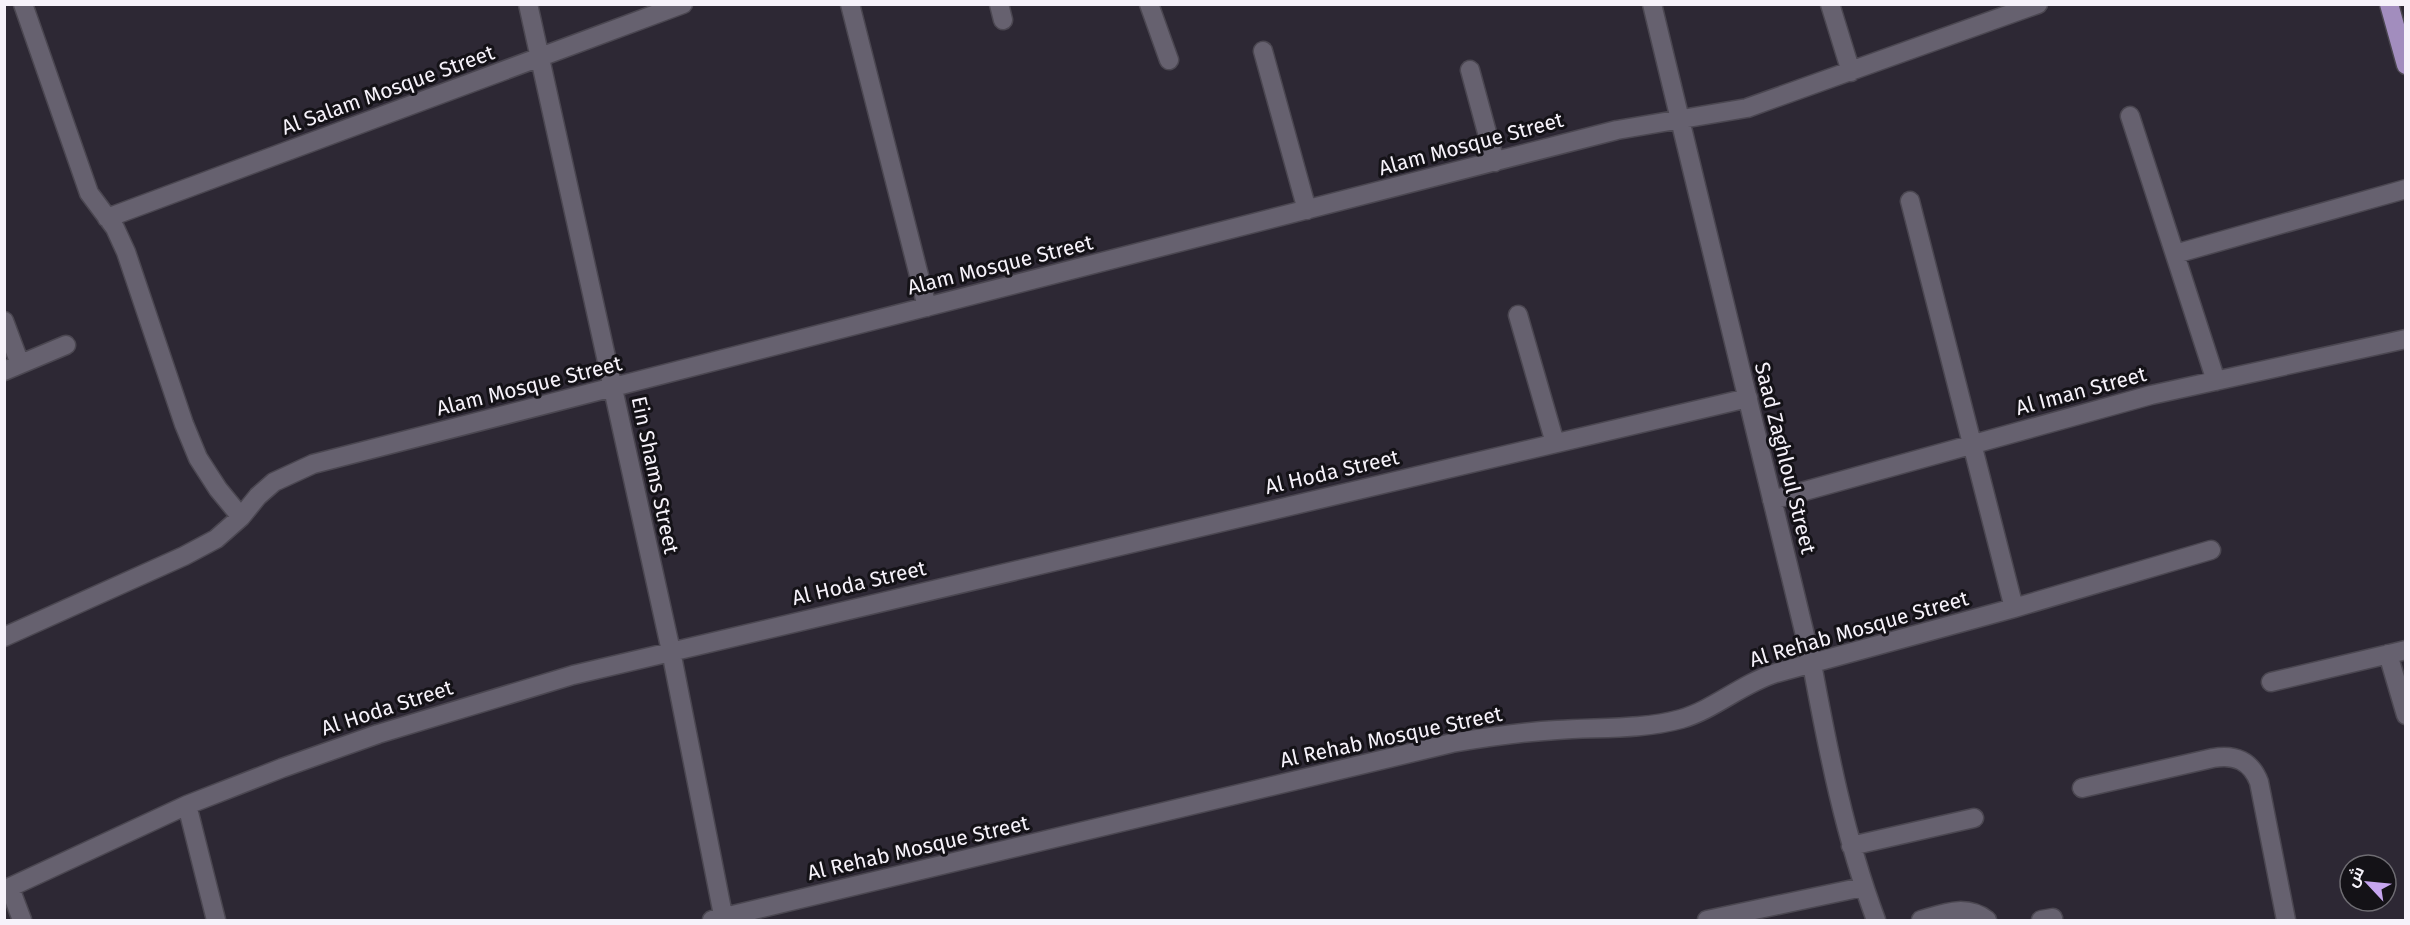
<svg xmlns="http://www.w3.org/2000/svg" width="2410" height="925" viewBox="0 0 2410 925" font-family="'Fira Sans',Cairo,sans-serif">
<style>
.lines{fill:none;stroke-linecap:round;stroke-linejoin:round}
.street-casing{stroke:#4b4751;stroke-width:21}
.primary-casing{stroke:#4b4751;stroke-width:21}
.street{stroke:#66616f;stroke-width:18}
.primary{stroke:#a28dbe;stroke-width:18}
.labels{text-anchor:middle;stroke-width:6;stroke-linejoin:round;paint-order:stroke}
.street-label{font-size:21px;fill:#f6f2fa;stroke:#141217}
</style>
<rect width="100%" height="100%" fill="#2d2834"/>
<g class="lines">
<g class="street-casing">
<path id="street" d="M23,4L89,193L115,228L126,252L184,424L198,458L218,489L241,517
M528,4L671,651L724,920
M850,4L927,307
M999,4L1003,20
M1149,4L1169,60
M1652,4L1812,664C1828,751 1845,837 1876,920
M1830,4L1851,72
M1263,51L1307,210
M1470,70L1495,162
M2130,116L2216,381
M1910,201L2014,608
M107,218L683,4
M2175,254L2406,189
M1518,315L1555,443
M4,321L20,364
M4,371L66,345
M1772,500L2151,395L2406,339
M4,637L184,556L216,539L241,517L258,496L274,482L313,464L1617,130L1747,108L2038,4
M2388,654L2406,715
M2271,682L2406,650
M2082,788L2213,758C2235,754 2251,761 2259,782L2286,920
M187,805L216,920
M1851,846L1974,818
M10,888L22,920
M4,890L187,805L282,768L378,734L573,675L1748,398
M712,920L1452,743C1487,737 1522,732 1557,730C1597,727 1641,730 1681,719C1715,709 1741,684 1776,673L2014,608L2211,550
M1707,920L1863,887
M1921,920C1945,913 1966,904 1987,920
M2041,920L2053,918"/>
</g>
<g class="primary-casing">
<path id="primary" d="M2389,4L2406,65"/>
</g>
<use href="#street" class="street"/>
<use href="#primary" class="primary"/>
</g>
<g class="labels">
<g class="street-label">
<text transform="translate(388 90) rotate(-20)" y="7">Al Salam Mosque Street</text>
<text transform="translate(1471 144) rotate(-15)" y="7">Alam Mosque Street</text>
<text transform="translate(1000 265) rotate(-14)" y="7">Alam Mosque Street</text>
<text transform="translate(529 386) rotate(-14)" y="7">Alam Mosque Street</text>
<text transform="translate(2081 391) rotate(-15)" y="7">Al Iman Street</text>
<text transform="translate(1785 458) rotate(76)" y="7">Saad Zaghloul Street</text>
<text transform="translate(1332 472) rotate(-13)" y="7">Al Hoda Street</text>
<text transform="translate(655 475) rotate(78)" y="7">Ein Shams Street</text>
<text transform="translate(859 583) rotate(-13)" y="7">Al Hoda Street</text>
<text transform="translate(1859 629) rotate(-16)" y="7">Al Rehab Mosque Street</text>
<text transform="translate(387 708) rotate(-18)" y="7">Al Hoda Street</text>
<text transform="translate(1391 737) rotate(-12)" y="7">Al Rehab Mosque Street</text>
<text transform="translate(918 848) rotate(-13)" y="7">Al Rehab Mosque Street</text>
</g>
</g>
<rect width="2410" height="925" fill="none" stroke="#f6f2fa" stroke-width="12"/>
<g transform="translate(2368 883) rotate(296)"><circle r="28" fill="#141217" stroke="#6e6c72" stroke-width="1.5"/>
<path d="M0-4.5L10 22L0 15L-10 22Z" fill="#c7a6f0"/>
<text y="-9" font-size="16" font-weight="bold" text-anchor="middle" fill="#f6f2fa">ش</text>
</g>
</svg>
